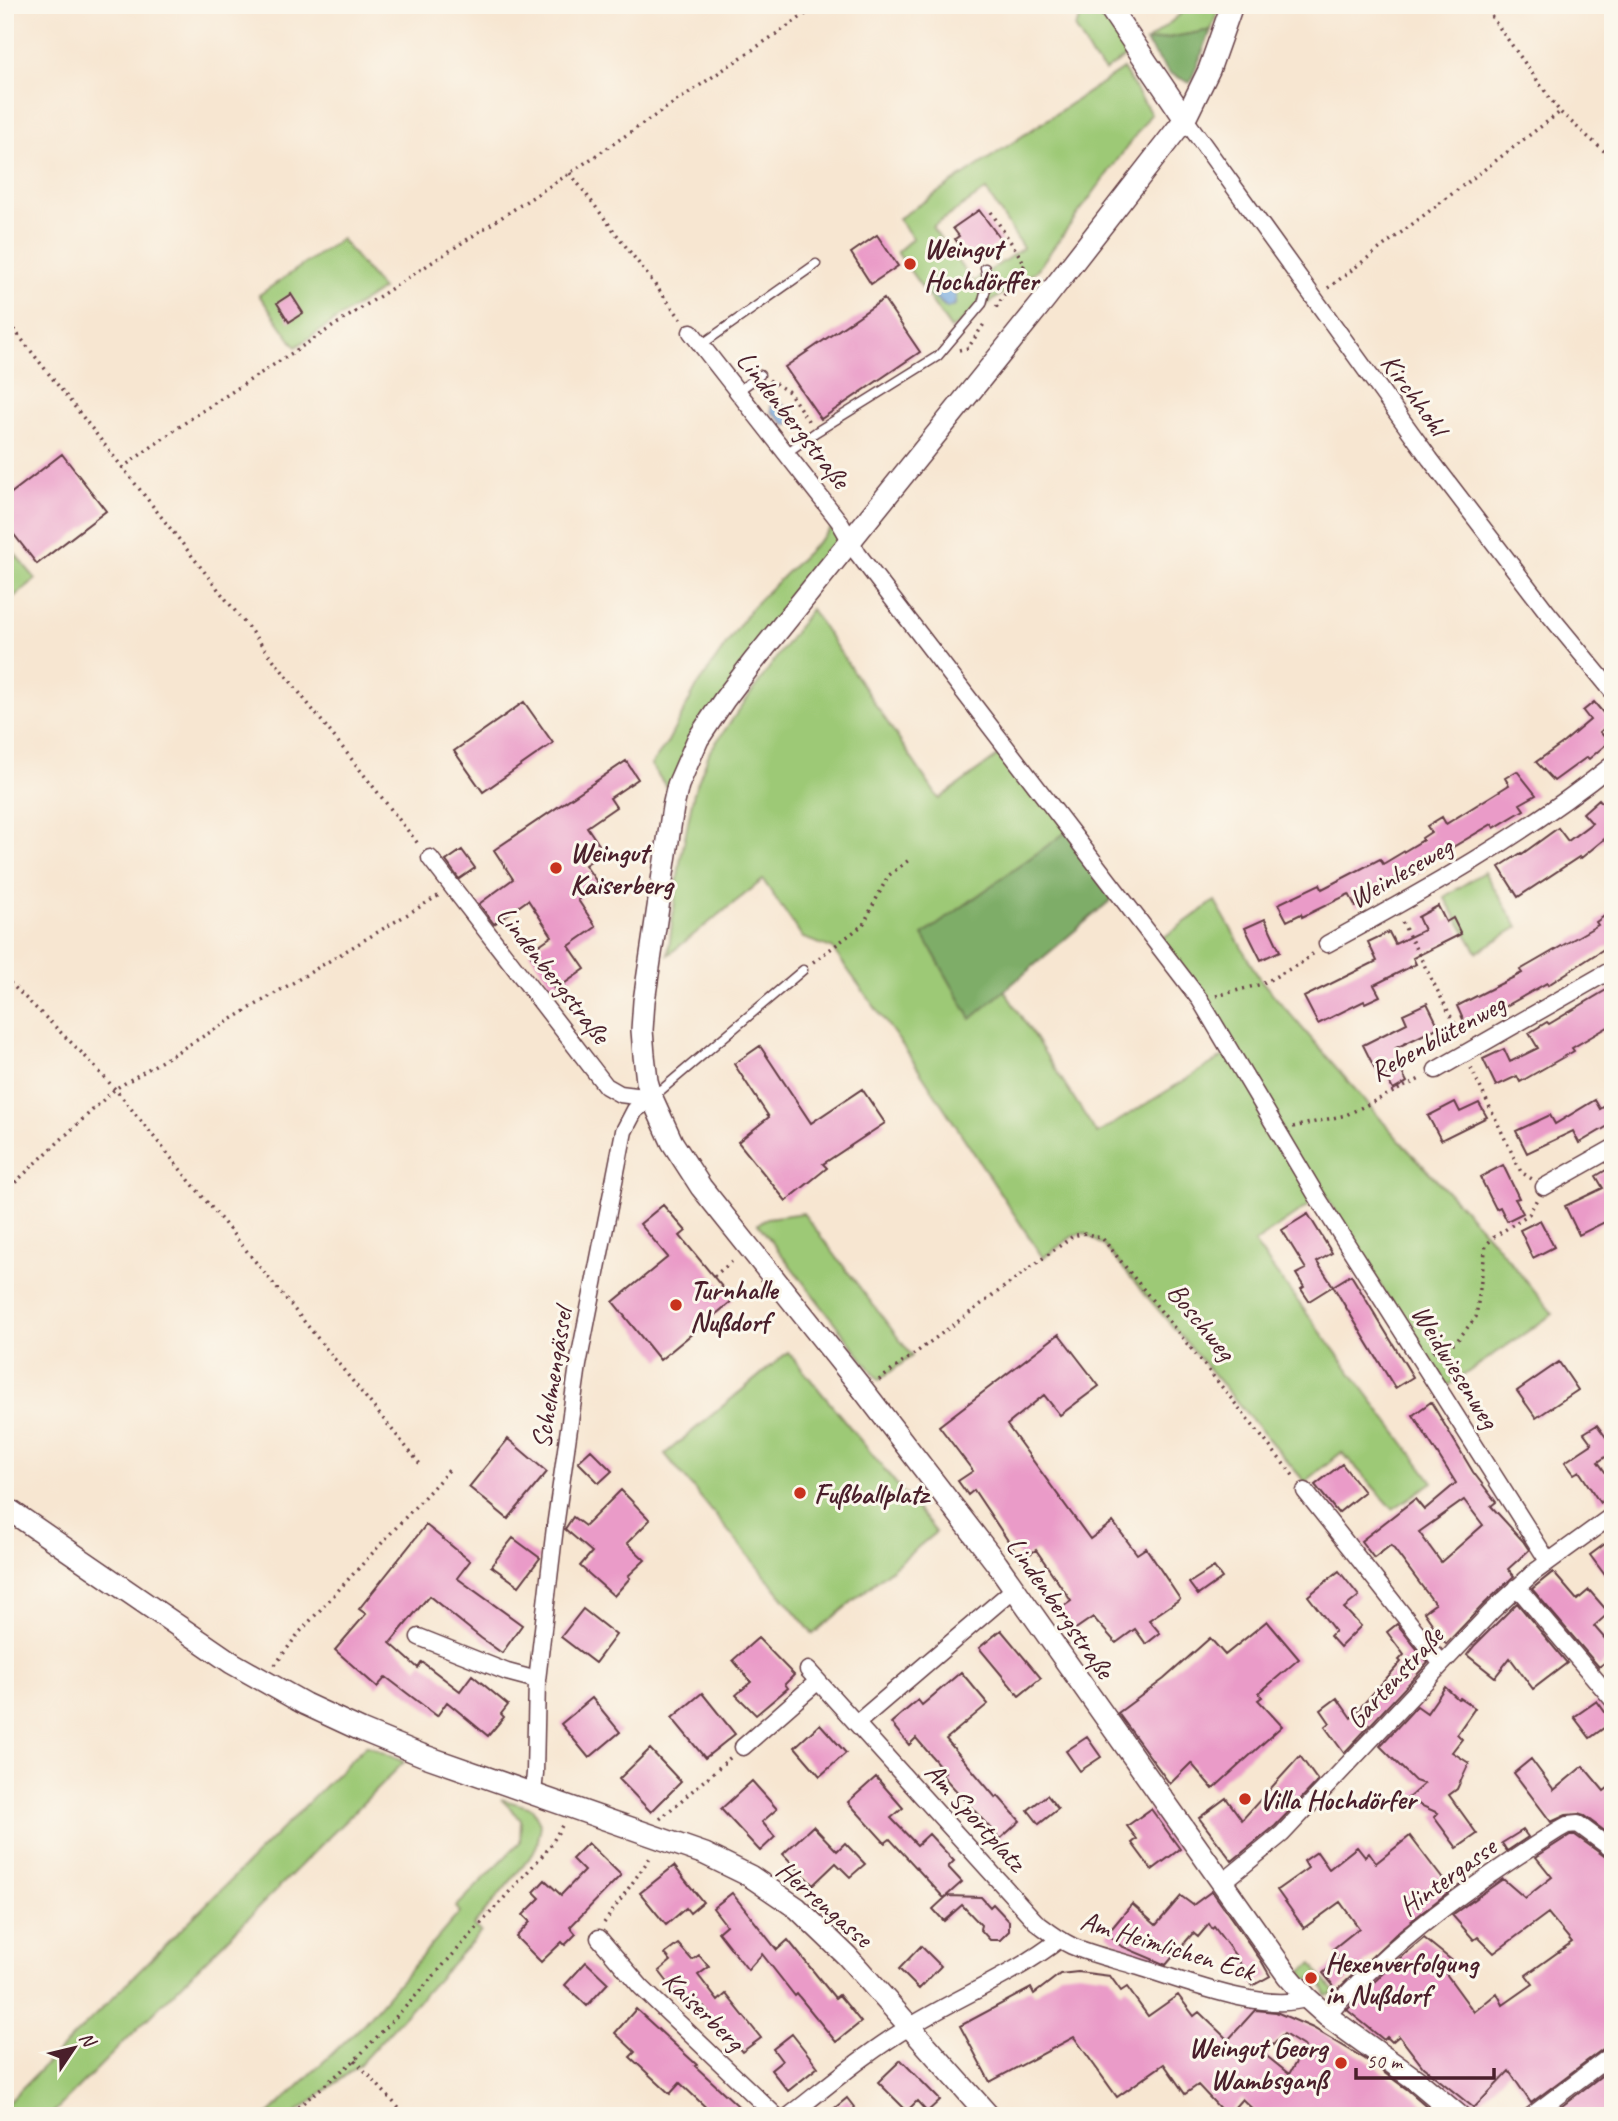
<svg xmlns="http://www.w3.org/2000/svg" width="1618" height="2121" viewBox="0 0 1618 2121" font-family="Caveat,sans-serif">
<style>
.green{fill:#9dc976;stroke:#747450;stroke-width:2;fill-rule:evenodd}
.forest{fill:#7ead67;stroke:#646649;stroke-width:2}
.water{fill:#70a6de;stroke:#5d6284;stroke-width:2}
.building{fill:#ea9bc8;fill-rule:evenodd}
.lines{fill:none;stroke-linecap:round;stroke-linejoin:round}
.lane-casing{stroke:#643d44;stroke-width:11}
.street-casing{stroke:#643d44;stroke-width:19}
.secondary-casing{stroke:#643d44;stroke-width:24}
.path{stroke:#643d44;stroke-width:3.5;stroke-dasharray:2 5;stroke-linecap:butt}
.lane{stroke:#fff;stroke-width:8}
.street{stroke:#fff;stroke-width:16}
.secondary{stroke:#fff;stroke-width:21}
.poi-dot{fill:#c8321e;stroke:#fbf7ec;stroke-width:2.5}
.labels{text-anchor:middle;stroke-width:6;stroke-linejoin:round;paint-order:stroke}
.poi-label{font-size:28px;font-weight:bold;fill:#4a1f2b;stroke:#fbf7ec;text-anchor:start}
.street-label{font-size:28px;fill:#4a1f2b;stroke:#fbf7ec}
</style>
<rect width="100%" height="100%" fill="#fbf7ec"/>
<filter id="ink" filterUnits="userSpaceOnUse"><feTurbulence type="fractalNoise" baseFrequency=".0143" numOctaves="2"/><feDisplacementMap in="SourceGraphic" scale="14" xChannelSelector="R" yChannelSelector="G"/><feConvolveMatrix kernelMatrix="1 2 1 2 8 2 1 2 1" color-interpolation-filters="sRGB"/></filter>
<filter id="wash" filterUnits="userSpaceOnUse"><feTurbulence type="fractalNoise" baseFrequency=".00686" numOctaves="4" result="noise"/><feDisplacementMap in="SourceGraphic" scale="28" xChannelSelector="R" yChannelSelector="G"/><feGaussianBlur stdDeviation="1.57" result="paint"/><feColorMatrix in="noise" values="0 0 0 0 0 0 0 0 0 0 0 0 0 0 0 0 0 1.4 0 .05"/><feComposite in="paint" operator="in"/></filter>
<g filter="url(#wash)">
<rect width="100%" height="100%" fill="#f7e6d1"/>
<path class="green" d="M1089,5H1098L1128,55L1105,71L1092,57L1075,27Z
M1192,5H1220L1211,30L1146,42Z
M1123,69L1151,114L1037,270L951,329L897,252L913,238L898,219ZM986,190L1023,248L973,282L932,227Z
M341,239L382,289L296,347L259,295Z
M839,521L837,543L667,788L651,765L666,745L696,688L752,607Z
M5,542L36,579L5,604Z
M811,609L939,799L1006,750L1069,830L971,1018L1004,990L1097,1134L1232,1051L1160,940L1215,901L1259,978L1397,1138L1489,1236L1553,1314L1443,1389L1325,1194L1254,1243L1433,1482L1393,1509L1342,1452L1305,1482L1104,1246L1084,1233L1073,1236L1043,1258L908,1053L832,948L803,938L763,880L668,955L680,862L694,792L710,751Z
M1484,872L1518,927L1477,952L1444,897Z
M803,1213L912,1356L879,1380L758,1224L767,1218Z
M788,1352L936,1532L813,1634L665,1454Z
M366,1745L404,1762L50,2116H5V2105Z
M501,1799L532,1808L541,1825L537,1845L532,1855L473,1926L481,1932L358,2066L292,2116H267L364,2023L460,1912L456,1907L520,1842L521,1819Z
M1312,1964L1335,1993L1326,1996L1322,1985L1316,1978L1307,1980L1301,1972Z"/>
<path class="forest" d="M1211,30L1190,83L1169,73L1146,42Z
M1069,830L1119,893L971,1019L923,935Z"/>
<path class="water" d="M935,280L946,282L956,296L955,305L947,308L931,294Z
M775,395L780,403L795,413L793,422L786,425L771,411V398Z"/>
<g id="blocks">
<path class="building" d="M979,210L1002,241L976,260L970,251L966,254L955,239L959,236L953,228Z
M877,235L898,266L871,284L851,253Z
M291,294L303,313L289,322L277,303Z
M884,299L920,352L821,419L785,367Z
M62,454L106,511L37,564L5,523V498Z
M524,702L553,743L483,792L454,751Z
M1594,702L1611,722L1600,732L1609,742L1589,759L1587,757L1554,781L1536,762L1564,742L1590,720L1583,711Z
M626,761L638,779L610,798L616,807L587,827L604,852L585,865L599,885L578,900L596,927L569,946L585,969L555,990L529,952L552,936L528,900L494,924L479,904L513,879L494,850Z
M1517,771L1536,795L1520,804L1524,810L1494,828L1492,824L1421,866L1424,870L1401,883L1397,877L1372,889L1376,898L1356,907L1349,894L1302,917L1301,914L1287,921L1278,904L1320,884L1322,889L1380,859L1383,864L1423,840L1422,838L1431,832L1427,826L1442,817L1446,824L1509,785L1505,778Z
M1599,799L1613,815V832L1580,859L1579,857L1518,897L1499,867L1521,853L1522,854L1558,828L1568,841L1592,823L1583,813Z
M462,850L475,868L459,879L446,861Z
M1438,906L1446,922L1453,918L1461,934L1413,958L1416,964L1374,985L1380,996L1365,1003L1364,1001L1318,1024L1304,997L1377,961L1368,942L1389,932L1395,944L1424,930L1418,917Z
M1613,910V949L1610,945L1548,985L1547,983L1467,1028L1457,1006L1522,973L1520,970L1598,925L1596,922Z
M1265,919L1280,951L1261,960L1245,928Z
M1613,986V1024L1572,1048L1574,1051L1527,1078L1520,1082L1517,1076L1496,1086L1483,1059L1504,1049L1510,1062L1538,1048L1529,1033L1547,1022L1549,1024Z
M1427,1003L1439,1027L1396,1048L1403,1062L1398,1065L1407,1082L1393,1090L1384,1072L1378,1075L1363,1045L1407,1023L1403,1014Z
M760,1046L811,1123L862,1089L885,1123L823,1164L827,1168L786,1201L738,1142L769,1117L734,1064Z
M1595,1100L1600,1109L1613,1101V1123L1579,1143L1573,1131L1527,1153L1516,1131L1550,1115L1555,1124Z
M1455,1102L1460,1112L1479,1103L1487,1117L1441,1140L1428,1116Z
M1503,1165L1519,1198L1515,1199L1523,1213L1507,1221L1500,1207L1496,1209L1480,1177Z
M1613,1166V1218L1579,1235L1565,1206L1603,1188L1596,1176Z
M663,1205L686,1231L680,1236L733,1300L660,1360L613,1302L668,1257L640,1224Z
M1308,1214L1332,1253L1317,1262L1333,1286L1309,1301L1301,1289L1304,1287L1296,1274L1306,1269L1282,1230Z
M1540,1220L1554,1247L1533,1258L1520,1230Z
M1351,1275L1413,1377L1395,1388L1333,1286Z
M1059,1334L1099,1386L1060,1415L1044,1395L1007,1425L1090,1539L1113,1522L1137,1554L1146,1548L1180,1599L1149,1620L1160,1633L1146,1644L1135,1629L1116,1643L1093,1617L1071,1632L1057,1611L1071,1601L1036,1550L1021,1560L974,1490L968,1495L958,1481L973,1471L939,1426Z
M1559,1362L1578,1390L1536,1418L1517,1391Z
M1431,1402L1473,1472L1496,1502L1491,1506L1523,1541L1529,1550L1508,1569L1514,1576L1483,1605L1446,1644L1424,1612L1435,1604L1391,1545L1374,1558L1361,1541L1415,1499L1424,1510L1456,1483L1413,1415ZM1464,1500L1483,1525L1441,1562L1419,1532Z
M1597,1425L1613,1447V1452L1598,1462L1613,1483V1494L1600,1503L1579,1471L1574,1474L1565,1462L1592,1444L1584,1433Z
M508,1439L547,1472L508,1519L469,1487Z
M591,1450L612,1471L599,1483L578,1462Z
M1342,1464L1364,1492L1338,1513L1315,1485Z
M621,1490L650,1520L627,1543L645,1560L628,1576L630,1578L614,1596L580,1566L592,1552L565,1529L573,1517L585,1526Z
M426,1525L470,1561L457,1578L522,1625L502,1653L481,1638L429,1596L390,1643L418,1668L422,1662L460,1691L472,1675L508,1705L501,1714L504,1717L488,1736L447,1702L437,1716L386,1677L377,1687L335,1650L366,1614L359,1609Z
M513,1538L540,1558L519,1586L491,1566Z
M1613,1538V1586L1590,1555Z
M1214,1567L1222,1578L1198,1595L1189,1583Z
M1339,1571L1359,1596L1344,1608L1361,1626L1340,1647L1330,1636L1335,1631L1308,1596Z
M1553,1572L1577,1600L1589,1590L1609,1613L1594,1626L1613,1648V1656L1599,1667L1532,1589Z
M1517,1603L1567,1663L1533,1689L1510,1658L1495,1677L1467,1655L1475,1645Z
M583,1609L616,1635L595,1663L561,1637Z
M1267,1621L1299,1659L1259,1693L1262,1697L1258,1700L1282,1726L1213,1789L1191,1763L1170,1784L1118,1713L1164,1679L1210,1638L1225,1655Z
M1397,1624L1428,1663L1344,1753L1325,1727L1330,1723L1321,1710L1337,1698L1351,1718L1401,1662L1399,1660L1404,1655L1387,1632Z
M1001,1630L1041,1678L1019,1696L979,1648Z
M758,1638L794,1675L785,1684L788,1688L756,1715L736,1695L751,1682L733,1660Z
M961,1672L988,1704L946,1739L996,1798L998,1796L1020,1821L1000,1839L942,1775L945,1772L916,1738L909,1745L891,1723L918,1700L922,1705Z
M1445,1687L1458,1699L1460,1698L1475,1708L1457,1734L1462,1739L1452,1752L1469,1763L1457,1789L1449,1795L1477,1834L1457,1848L1434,1817L1438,1813L1407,1799L1424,1784L1415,1781L1380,1746L1417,1706L1427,1713Z
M702,1693L735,1734L705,1758L672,1718Z
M592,1698L620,1732L589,1758L561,1724Z
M1597,1701L1612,1722L1590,1738L1574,1717Z
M820,1724L846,1753L820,1776L795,1747Z
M1087,1737L1101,1757L1080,1771L1066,1751Z
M650,1749L681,1782L651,1812L619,1779Z
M1300,1756L1318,1781L1275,1826L1232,1861L1199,1818L1226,1798L1242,1820Z
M1531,1759L1554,1790L1583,1766L1604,1791L1613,1784V1837L1584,1816L1578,1814L1566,1815L1551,1822L1514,1773Z
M876,1777L903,1808L891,1818L917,1845L929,1834L954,1861L948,1867L962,1882L944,1898L890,1839L885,1843L848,1802Z
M752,1781L777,1809L762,1822L775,1837L760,1851L721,1809Z
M1047,1795L1058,1809L1039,1824L1028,1810Z
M1151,1809L1180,1849L1152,1870L1132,1843L1137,1839L1127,1826Z
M813,1826L837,1851L845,1843L865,1864L850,1877L836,1863L813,1885L783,1854Z
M1523,1830L1528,1837L1507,1851L1502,1843Z
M1570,1835H1575L1607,1858L1613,1860V2044L1607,2046L1531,2103L1509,2071L1474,2108L1423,2067L1399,2036L1392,2042L1387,2037L1384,2040L1347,2010L1386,1970L1424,1938L1455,1963L1444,1971L1474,2012L1497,1993L1503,2005L1533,1984L1526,1975L1572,1942L1548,1913L1494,1953L1478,1937L1474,1940L1452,1915L1503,1879L1525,1898L1552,1877L1536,1857Z
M1410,1836L1451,1890L1400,1930L1337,1990L1323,1973L1340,1958L1333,1949L1359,1928L1340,1902L1304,1928L1277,1890L1308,1868L1304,1861L1317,1852L1329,1869L1357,1847L1365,1857L1369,1853L1376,1863Z
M588,1843L621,1875L570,1927L576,1934L565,1945L562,1942L541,1962L516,1937L530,1922L523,1915L540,1898L534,1892L545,1880L561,1895L584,1871L572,1859Z
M674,1866L703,1902L690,1913L686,1908L666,1925L640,1893Z
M1212,1891L1262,1962L1270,1976L1252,1986L1238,1959L1214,1927L1212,1929L1209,1924L1198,1937L1193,1933L1166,1965L1121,1946L1107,1934L1132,1904L1156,1925L1181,1896L1193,1905Z
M732,1893L777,1950L788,1940L835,1998L839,1995L861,2022L836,2042L797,1994L795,1996L762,1954L748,1970L718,1932L726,1925L713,1908Z
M947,1896L981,1897L990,1907L993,1904L1009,1921V1931L1000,1940H990L980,1929L981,1925L962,1905L944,1921L933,1909Z
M678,1944L692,1960L699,1955L709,1967L698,1975L718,2001L726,1994L761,2038L742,2052L695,1997L688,2003L679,1991L676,1993L659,1971L671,1961L665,1954Z
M921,1946L941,1966L919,1989L899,1969Z
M586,1962L608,1983L587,2006L565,1985Z
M1078,1972L1110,1976L1121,1991L1127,1987L1148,2016L1178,1995L1194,2016L1199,2012L1228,2040L1255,2010L1276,2012L1313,2028L1365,2059L1408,2090L1438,2116H1260L1242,2099L1227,2116L1198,2085L1185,2094L1164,2064L1117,2097L1074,2037L990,2082L960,2026L1031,1988L1034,1994L1060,1974ZM1284,2034L1305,2047L1289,2074L1264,2054Z
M636,2009L697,2065L695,2066L749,2116H715L680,2083L670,2094L630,2057L635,2052L615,2033Z
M792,2034L818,2067L788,2091L771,2070L782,2061L773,2049Z
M901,2060L940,2100L927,2112L917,2101L907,2111L878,2082Z
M1613,2067V2116H1549Z
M847,2098L861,2116H825Z"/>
</g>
</g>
<g filter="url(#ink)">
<use href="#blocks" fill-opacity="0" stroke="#643d44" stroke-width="2"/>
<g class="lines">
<g class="lane-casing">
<path id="lane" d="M701,345L816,264
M737,392L760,375
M785,454L816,432L938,356L982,304L988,281L985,268
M653,1097L803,970"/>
</g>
<g class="street-casing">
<path id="street" d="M1185,119L1430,459L1547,612L1613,692
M691,332L839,521L858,554L1200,1000L1319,1200L1548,1561
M430,858L606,1086L620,1094L652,1098
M1327,944C1426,890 1525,835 1613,764
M1436,1070L1613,969
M1544,1187L1613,1148
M1305,1491L1442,1664
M1517,1587L1613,1700
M419,1637L507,1672L537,1680
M808,1670L1036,1922C1048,1931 1059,1940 1072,1946C1093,1955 1117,1960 1139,1967C1181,1980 1267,2014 1307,1998
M857,1723L1014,1589
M743,1747L818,1681
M533,1794L535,1773L537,1680L555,1527L578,1365L624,1131L635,1110L652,1098
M1222,1883L1282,1834L1491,1612L1533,1573L1613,1515
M599,1938L641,1987L776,2116
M1327,2016C1392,1940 1475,1883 1558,1830L1567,1825L1578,1824L1613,1850
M789,2116C829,2085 868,2051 911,2026C960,1996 1014,1975 1060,1939
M1531,2116L1613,2054"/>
</g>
<g class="secondary-casing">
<path id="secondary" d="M1108,5L1185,119
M1232,5L1209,70L1185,119L1045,299L753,662L724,700L698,739L678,785L673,807L644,1001L642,1030L644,1055L647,1081L652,1098L672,1142L701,1187L864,1391L997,1564L1288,1976L1307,1998L1327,2016L1416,2080L1459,2116
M5,1507L232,1663L305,1704L361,1730L422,1755L705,1854L750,1876L797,1908L847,1956L989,2116"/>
</g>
<path class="path" d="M1483,5L1560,112L1613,159
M570,173L681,319
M991,212L1025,264L995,309
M1328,288L1560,112
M5,318L419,845
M959,350L968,348L984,324
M769,380L789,392L809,422
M122,468L193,417L570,173L819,5
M1402,922L1461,1036
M813,962L863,925L888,876L909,860
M5,978L84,1055L115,1089L420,1464
M1216,996L1262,984L1301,963L1314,953
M1471,1068L1521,1172L1532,1179
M1293,1127L1346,1115L1422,1078
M5,1192L115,1089L438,896
M714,1276L734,1260
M1433,1351L1456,1342L1476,1317L1486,1245L1494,1237L1529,1214L1537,1199
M879,1380L1073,1236L1085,1233L1103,1239L1295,1478
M275,1665L298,1634L450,1469
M660,1819L731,1757
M604,1923L652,1855
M355,2060L406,2116
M287,2116L355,2060L411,2001L549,1848L563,1824"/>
<use href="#lane" class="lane"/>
<use href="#street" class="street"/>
<use href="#secondary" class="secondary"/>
</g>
</g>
<g class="poi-dot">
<circle cx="910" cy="264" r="7"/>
<circle cx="556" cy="868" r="7"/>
<circle cx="676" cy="1305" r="7"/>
<circle cx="800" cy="1493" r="7"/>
<circle cx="1245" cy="1799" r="7"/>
<circle cx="1311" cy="1978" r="7"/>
<circle cx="1341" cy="2063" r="7"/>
</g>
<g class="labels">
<g class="poi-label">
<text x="924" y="258">Weingut<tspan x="924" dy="32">Hochdörffer</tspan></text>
<text x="570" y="862">Weingut<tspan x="570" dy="32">Kaiserberg</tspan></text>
<text x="690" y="1299">Turnhalle<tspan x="690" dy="32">Nußdorf</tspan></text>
<text x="814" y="1503">Fußballplatz</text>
<text x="1259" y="1809">Villa Hochdörfer</text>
<text x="1325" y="1972">Hexenverfolgung<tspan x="1325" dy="32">in Nußdorf</tspan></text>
<text x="1327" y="2057" text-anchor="end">Weingut Georg<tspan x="1327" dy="32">Wambsganß</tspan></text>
</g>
<g class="street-label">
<text transform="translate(1415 394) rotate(54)" y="10">Kirchhohl</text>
<text transform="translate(794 419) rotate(52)" y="10">Lindenbergstraße</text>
<text transform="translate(1400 872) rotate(-30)" y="10">Weinleseweg</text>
<text transform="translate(554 974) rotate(52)" y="10">Lindenbergstraße</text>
<text transform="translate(1437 1037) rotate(-29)" y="10">Rebenblütenweg</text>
<text transform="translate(1202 1321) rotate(51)" y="10">Boschweg</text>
<text transform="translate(1456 1366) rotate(58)" y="10">Weidwiesenweg</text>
<text transform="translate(551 1378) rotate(-81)" y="10">Schelmengässel</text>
<text transform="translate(1061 1607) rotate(55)" y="10">Lindenbergstraße</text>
<text transform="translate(1394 1677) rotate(-47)" y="10">Gartenstraße</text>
<text transform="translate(976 1816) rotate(48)" y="10">Am Sportplatz</text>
<text transform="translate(1447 1876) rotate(-36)" y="10">Hintergasse</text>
<text transform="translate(825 1903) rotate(41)" y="10">Herrengasse</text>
<text transform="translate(1168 1945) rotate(17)" y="10">Am Heimlichen Eck</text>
<text transform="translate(704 2010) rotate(44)" y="10">Kaiserberg</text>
</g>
</g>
<rect width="1618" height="2121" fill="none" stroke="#fbf7ec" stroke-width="28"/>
<g transform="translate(74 2048) rotate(55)" stroke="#fbf7ec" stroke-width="5" paint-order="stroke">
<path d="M0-5L12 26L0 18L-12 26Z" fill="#4a1f2b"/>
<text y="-10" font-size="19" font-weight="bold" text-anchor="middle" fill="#4a1f2b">N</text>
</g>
<path d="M1356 2068v10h138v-10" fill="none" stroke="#4a1f2b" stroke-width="3.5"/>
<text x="1366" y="2068" font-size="21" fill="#4a1f2b" stroke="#fbf7ec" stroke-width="5" paint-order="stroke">50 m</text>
</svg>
